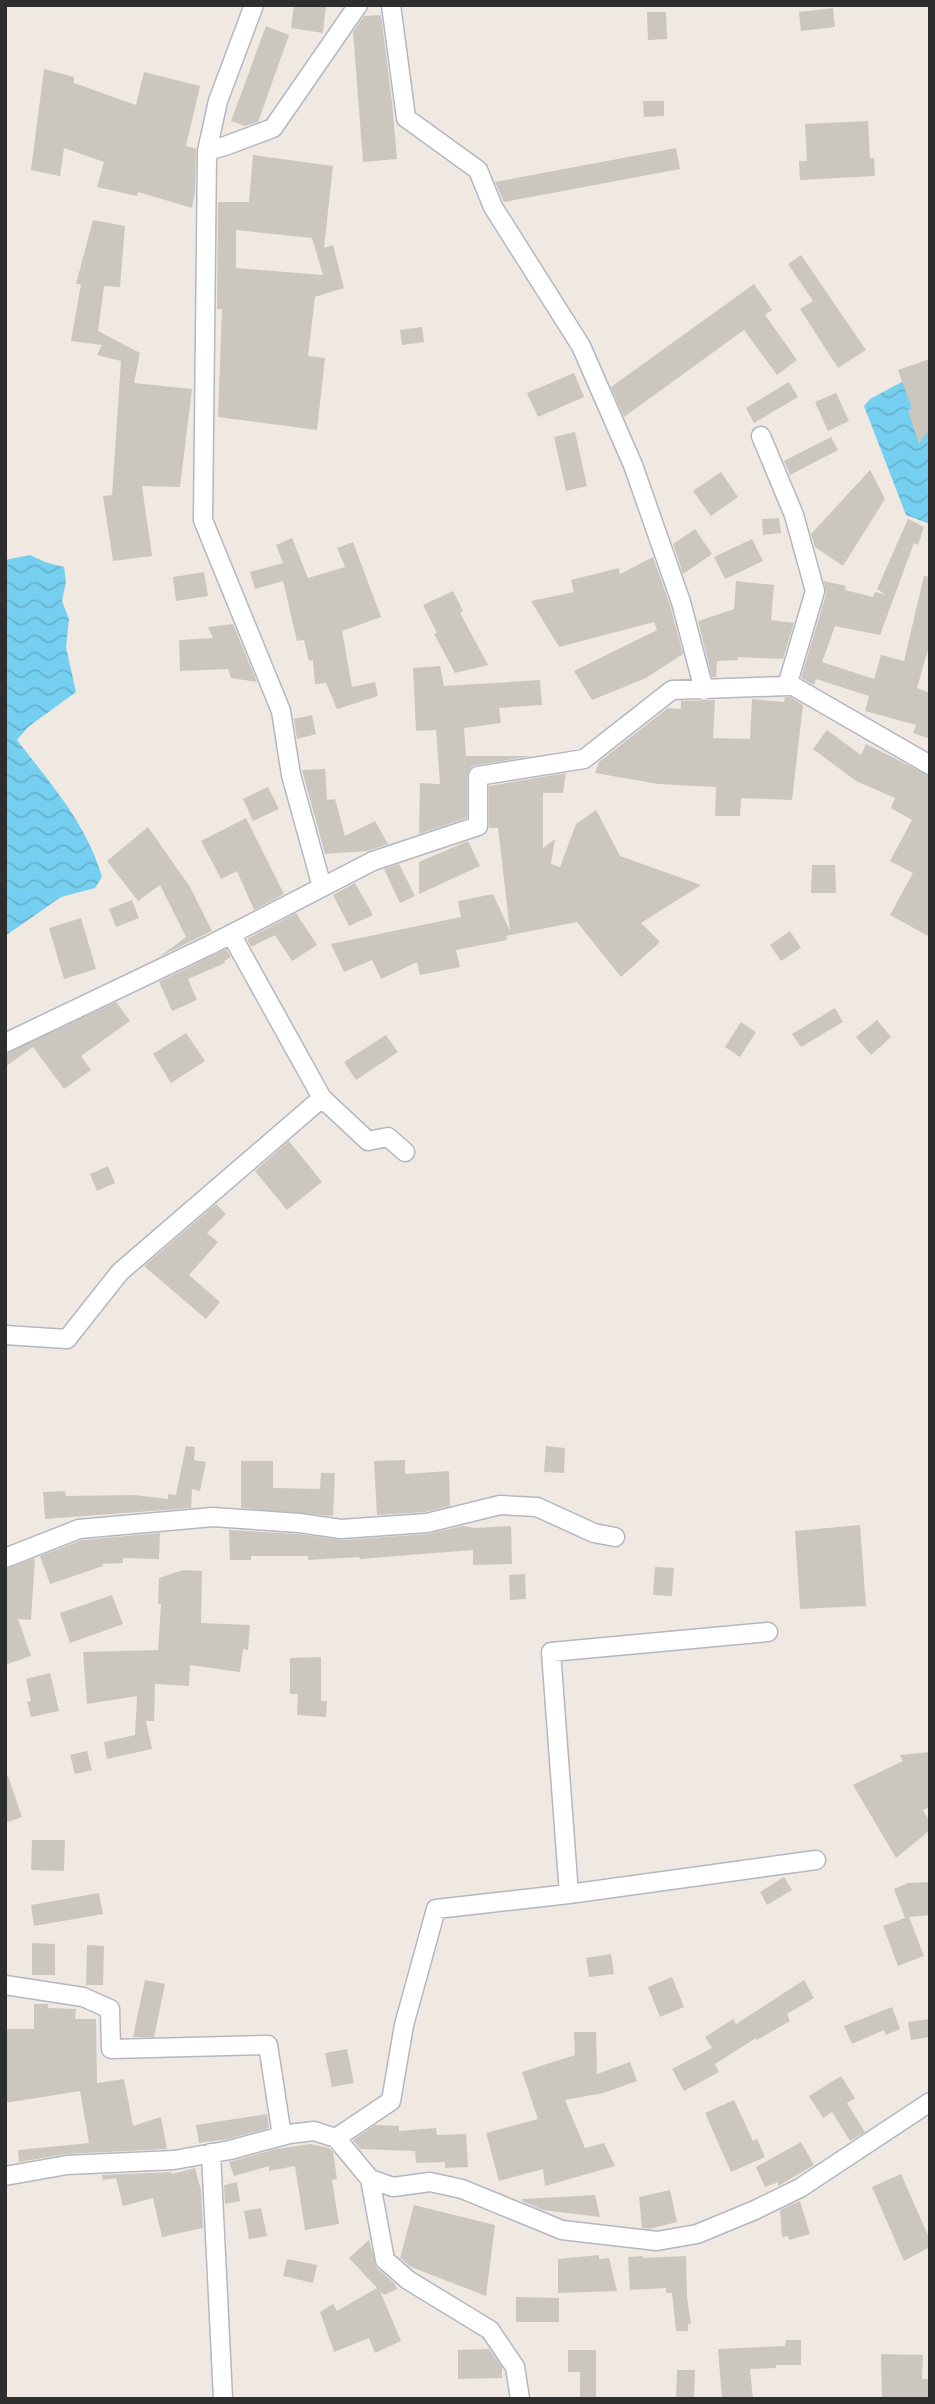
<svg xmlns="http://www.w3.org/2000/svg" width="935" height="2404" viewBox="0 0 935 2404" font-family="Poppins,sans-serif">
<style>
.water{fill:url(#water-waves)}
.building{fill:#cbc7bf;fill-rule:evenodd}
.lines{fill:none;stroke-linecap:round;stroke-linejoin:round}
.minor-casing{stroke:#b4b7c1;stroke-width:21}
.minor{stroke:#fff;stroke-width:18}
</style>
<defs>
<pattern id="water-waves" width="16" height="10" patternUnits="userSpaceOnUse" patternTransform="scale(1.75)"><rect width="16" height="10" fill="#75cff0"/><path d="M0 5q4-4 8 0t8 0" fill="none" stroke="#66b2ce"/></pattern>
</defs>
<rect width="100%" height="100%" fill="#efe9e1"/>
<path class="water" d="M930,367V524L906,515L864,406L870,399Z
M30,555L45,562L64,567L66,582L62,601L69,619L66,647L76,692L28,727L17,740C50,783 87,824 102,877L95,888L61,897L5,936V560Z"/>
<path class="building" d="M294,5H326L323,33L291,28Z
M833,8L835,27L801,31L799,12Z
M647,12H666L667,39L648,40Z
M381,15L392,102L397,159L363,162L353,32L364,16Z
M266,26L289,35L258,122L245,126L231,121Z
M44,69L74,77V83L136,105L144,72L200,86L186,146L196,149L195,191L192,208L138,192L137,196L97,187L104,162L64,148L60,176L31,170Z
M643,101H664V116L644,117Z
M868,121L870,158H874L875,176L800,180L799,161H807L805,124Z
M676,148L680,169L504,202L495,182Z
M253,155L333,166L324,248L333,245L344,288L315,297L308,356L325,358L317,430L218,417L222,309H217L218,202H249ZM236,230L312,238L323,275L236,268Z
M93,220L125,226L120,287L104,286L98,331L140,353L134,383L192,389L180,487L142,486L152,556L113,561L103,496L112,495L121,361L97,355L102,345L71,341L81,284H76Z
M801,255L866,350L838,368L800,309L813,301L788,264Z
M754,284L772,310L765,315L797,360L777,375L744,330L624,417L611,387Z
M422,327L424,342L402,345L400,330Z
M930,359V428L919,444L908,410L912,409L898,370Z
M574,373L584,397L538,417L527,393Z
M789,382L798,397L754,423L746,408Z
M836,393L849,421L828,431L815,402Z
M575,432L587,486L566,491L554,437Z
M831,437L838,450L790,475L784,461Z
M870,470L885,499L843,566L815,547L811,534Z
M721,472L738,497L711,516L693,491Z
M779,518L781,533L763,535L762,519Z
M908,519L924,527L918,545L914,543L880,635L835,626L822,662L874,679L881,655L904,661L924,576L930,577V643L917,688L930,693V739L913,733L916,725L865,711L869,696L816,679L814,685L801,678L826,594L824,581L846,586L845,590L873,597L875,592L886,595L877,589Z
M695,529L712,554L683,574L673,544Z
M292,538L308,578L345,567L337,548L353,542L381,617L342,631L352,687L375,682L378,696L337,709L326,683L315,684L313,660L309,661L304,640L297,641L283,581L255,589L250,572L283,563L276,545Z
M752,539L763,561L725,579L714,557Z
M653,557L670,605L683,654L646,678L592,700L574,671L657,630L654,622L559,647L531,601L574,592L571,580L619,568L620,574Z
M204,572L208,596L176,601L173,577Z
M736,581L774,585L771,620L794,623L783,659L738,657V660L717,661L716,677H712L698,621L734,609Z
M453,591L463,611L460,613L488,665L455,673L434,634L437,633L423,605Z
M233,624L257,682L231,678L228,669L180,671L179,640L213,638L208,627Z
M440,666L444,686L540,680L542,705L499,708L501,723L464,728L466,756H532L472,766L467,776V818L419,834L420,783L440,784L436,730L416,731L413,668Z
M785,697H790L803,705L792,800L741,798L740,816H715L716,787L658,784L595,773L599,762L668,708L681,709V701L715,700L713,738L750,739L752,699L784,702Z
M312,715L316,734L297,739L294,719Z
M827,730L861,755L866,744L930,776V937L890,915L913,873L890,861L912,820L891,808L895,798L856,781L813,749Z
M325,769L327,800L335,799L345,836L375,821L388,844L367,851L325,854L302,770Z
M566,773L563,793H543V848L555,839L551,864L560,867L576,824L596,810L620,856L701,885L641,923L660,942L621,977L577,922L506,936L507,940L456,950L460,967L420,975L417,962L381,979L372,960L344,972L331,944L461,917L458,901L493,894L510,931L498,828H489V786Z
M268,787L279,809L253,821L243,799Z
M246,818L284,894L254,910L237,871L221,879L201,841Z
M148,827L190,887L212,931L159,957L186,937L160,885L138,901L107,861Z
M468,841L480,866L419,894V862Z
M399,864L415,896L400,903L384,869Z
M812,865H835L836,893H811Z
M355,883L373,915L349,926L333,895Z
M132,900L139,918L116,927L109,909Z
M296,913L317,945L292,961L275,935L251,947L247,939Z
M81,918L96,969L64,979L49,928Z
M790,931L801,948L781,961L770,945Z
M226,949L231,957L224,961L225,963L188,979L197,1000L172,1011L159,982Z
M116,1002L130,1021L81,1056L91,1070L64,1089L33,1047L5,1067V1054Z
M835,1008L843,1022L801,1047L792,1034Z
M877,1020L891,1037L871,1055L856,1037Z
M741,1022L756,1032L740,1057L725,1047Z
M186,1033L205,1061L171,1083L153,1054Z
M386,1035L398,1052L356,1080L344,1062Z
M289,1141L322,1182L287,1210L255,1171Z
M108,1166L115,1183L97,1191L90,1174Z
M216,1204L226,1214L207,1233L218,1242L189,1275L220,1302L206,1319L144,1266Z
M186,1446L195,1447L194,1460L206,1462L200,1491L192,1489L191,1508L45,1519L43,1492L65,1491L66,1496L135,1495L168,1499V1494L176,1495Z
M546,1446L565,1448L564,1473L544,1472Z
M405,1460V1474L449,1471L450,1506L425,1512L377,1515L374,1461Z
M241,1461H273V1488L320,1489L321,1473H335L333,1516L241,1508Z
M860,1525L866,1606L800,1609L795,1531Z
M463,1526L475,1528L511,1526L512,1564L473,1565V1550L360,1559L359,1557L308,1560V1556H251V1560H230L229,1530L298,1534L342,1540L428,1534Z
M160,1533L159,1559L123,1558V1563L102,1564L103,1566L50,1584L40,1556L82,1540Z
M35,1558L31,1620L18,1619L31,1656L5,1665V1569Z
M655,1567L674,1568L672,1596L653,1595Z
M183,1570L202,1571L201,1623L250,1625L248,1650L243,1649L240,1672L190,1665L189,1686L155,1684L154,1721H146L152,1749L107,1759L104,1742L135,1735L137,1696L87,1704L83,1652L158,1650L161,1604H158L159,1578Z
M525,1574L526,1599L510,1600L509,1575Z
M112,1595L123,1624L70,1643L60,1613Z
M321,1657V1701H327L326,1717L297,1715L298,1694H290V1658Z
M50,1673L59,1711L31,1717L27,1702L31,1701L26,1679Z
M87,1751L92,1770L75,1774L70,1755Z
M930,1752V1807L923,1810L930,1822V1830L896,1858L853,1785L903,1761L900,1755Z
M5,1776H8L22,1817L5,1823Z
M32,1840H65L64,1871L31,1870Z
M784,1877L792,1890L767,1905L760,1892Z
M930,1882V1915L909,1917L924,1956L898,1966L883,1926L905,1918L894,1889L908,1883Z
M99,1893L103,1914L34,1926L31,1905Z
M32,1943L55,1944V1975H32Z
M87,1945L104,1946L103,1985H86Z
M611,1954L614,1974L589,1977L586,1958Z
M672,1977L684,2007L660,2017L648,1987Z
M145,1980L165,1984L154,2037H133Z
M804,1980L814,1998L787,2014L790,2021L757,2040L756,2038L715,2064L719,2072L684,2091L672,2069L712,2048L705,2037L733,2019L736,2024Z
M34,2004H48V2008L76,2009L75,2019H96L97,2083L124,2079L133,2126L161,2117L167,2149L66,2154L19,2162L18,2150L89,2143L80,2091L5,2103V2029H34Z
M892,2007L900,2029L886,2035L884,2030L852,2044L844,2026Z
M930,2019V2037L911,2040L908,2022Z
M574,2032H596L597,2074L630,2062L637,2081L603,2093L565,2100L585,2148L604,2143L615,2166L545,2186L543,2169L499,2181L486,2133L538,2119L522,2072L575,2055Z
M347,2049L354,2083L332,2087L325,2053Z
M841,2076L855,2098L847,2103L865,2132L850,2141L832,2112L823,2118L809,2096Z
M734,2100L753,2141L757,2139L765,2157L731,2172L705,2113Z
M267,2114L269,2128L228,2139L199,2143L196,2125Z
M375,2125L399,2126V2131L436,2128L437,2135L466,2134L468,2167L445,2168V2162L416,2163L415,2151L360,2149L353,2140Z
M801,2142L814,2165L778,2186V2182L765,2187L756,2167Z
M310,2144L329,2148L333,2152L337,2179L332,2180L339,2224L305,2230L295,2166L269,2171V2166L234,2176L229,2162L276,2149Z
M195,2168L201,2190L203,2228L162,2237L153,2198L123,2206L116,2178L103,2180L102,2175L171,2172L172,2174Z
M901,2174L930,2240V2247L904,2261L872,2187Z
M237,2182L240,2201L225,2204L224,2185Z
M670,2190L677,2222L649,2229L642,2228L639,2197Z
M595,2195L600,2217L543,2210L522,2201V2199Z
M800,2201L810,2234L789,2240L788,2236L782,2237L780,2210Z
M414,2205L495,2225L486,2296L411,2267L400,2258Z
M261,2208L267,2236L249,2239L244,2211Z
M369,2240L377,2268L395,2284L397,2289L384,2295L380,2291L401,2341L375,2353L369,2338L334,2352L320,2312L333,2304L337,2311L377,2288L349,2258Z
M599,2255V2259L609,2258L617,2291L558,2293V2259Z
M643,2256V2258L686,2256L687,2297L691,2324H688V2331H676L672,2293H666V2288L630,2290L628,2257Z
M287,2259L317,2265L313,2283L283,2276Z
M516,2297L559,2298V2322H516Z
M786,2340H801V2365H776V2368L750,2369L753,2399H722L718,2349L785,2346Z
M489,2349L502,2367V2378L458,2379V2350Z
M568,2350H596V2399H580V2372H568Z
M881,2354L923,2355L922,2379H930V2399H882Z
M677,2370H695L694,2399L676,2398Z"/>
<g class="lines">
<g class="minor-casing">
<path id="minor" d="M254,5L218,101L207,151L203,520L281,711L291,775L322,887
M391,5L406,118L478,170L493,207L581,346L633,465L681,602L704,690
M207,151L225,146L273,128L358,5
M761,436L794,515L815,591L787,686
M231,934L322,1098L368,1141L388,1137L405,1152
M5,1043L210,945L373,861L478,826V776L584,759L672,690L787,686H793L930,765
M5,1335L67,1339L120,1272L322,1098
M5,1558L79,1529L213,1517L299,1523L341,1529L427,1523L500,1505L537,1507L594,1533L615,1537
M569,1894L551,1652L768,1632
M5,1985L83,1997L110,2009L111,2049L268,2045L282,2136
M336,2138L391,2101L404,2025L436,1909L569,1894L816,1860
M211,2153L223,2399
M5,2176L67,2165L174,2160L230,2150L289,2134L314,2131L336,2138L370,2179L393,2187L430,2182L462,2189L562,2230L657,2241L697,2234L755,2210L800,2188L930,2102
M370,2179L385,2260L408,2280L490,2330L515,2367L520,2399"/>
</g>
<use href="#minor" class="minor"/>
</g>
<rect width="935" height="2404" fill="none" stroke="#2e2e2e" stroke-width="14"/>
</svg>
